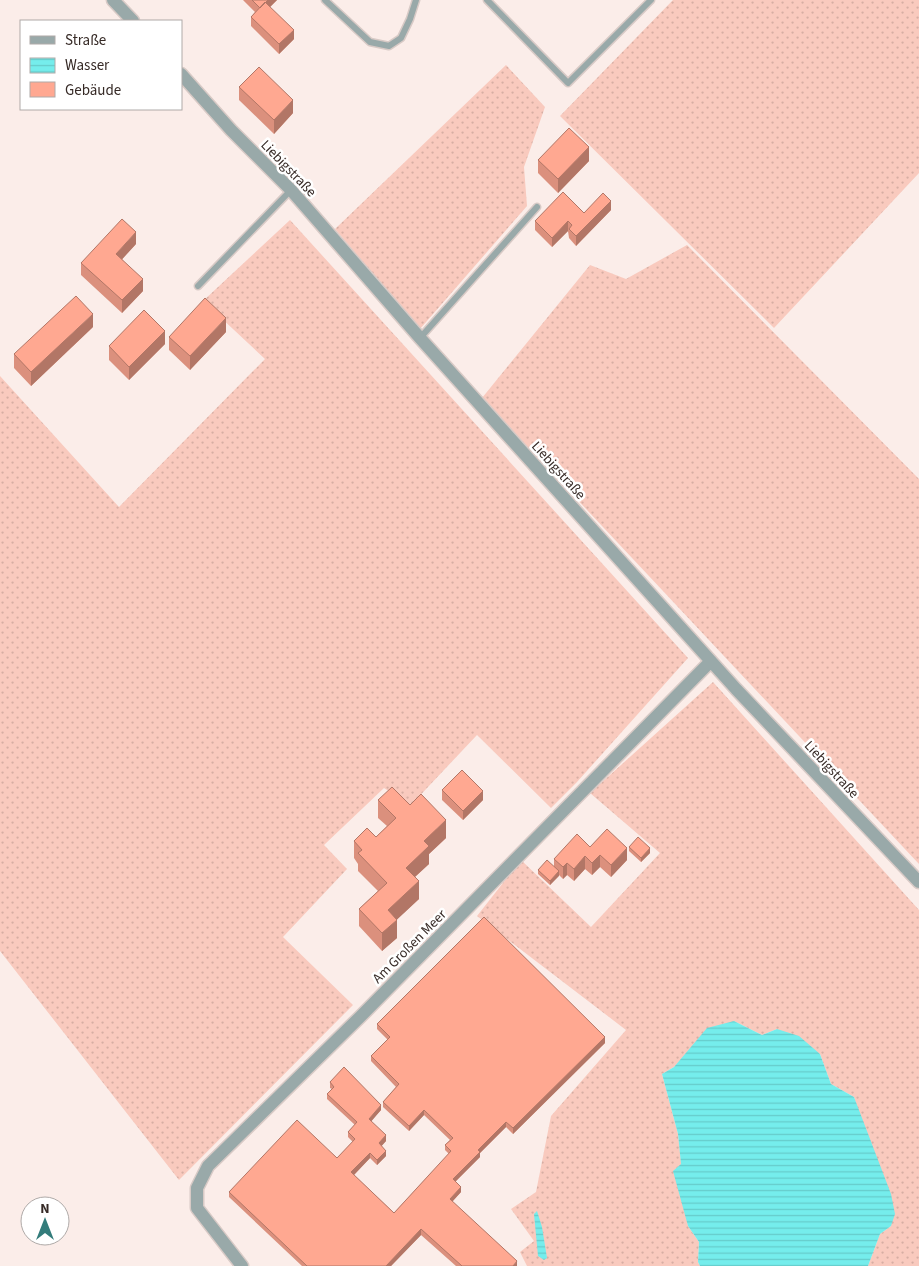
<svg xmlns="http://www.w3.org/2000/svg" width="919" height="1266" viewBox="0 0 919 1266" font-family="'Source Sans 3',sans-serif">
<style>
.grass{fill:url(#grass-dots)}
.water{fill:url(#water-rules)}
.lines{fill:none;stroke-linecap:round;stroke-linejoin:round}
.lane-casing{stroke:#d8cac6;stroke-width:9}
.street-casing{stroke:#d8cac6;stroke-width:15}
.lane{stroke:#99a9a9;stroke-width:6}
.street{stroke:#99a9a9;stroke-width:12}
.wall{fill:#db907d}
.shaded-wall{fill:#b27666}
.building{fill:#ffa891;stroke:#b27666}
.labels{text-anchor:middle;stroke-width:5;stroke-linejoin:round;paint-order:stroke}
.street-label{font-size:14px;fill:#362a26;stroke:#fff}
</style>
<defs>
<pattern id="grass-dots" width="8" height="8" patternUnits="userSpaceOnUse" patternTransform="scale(1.25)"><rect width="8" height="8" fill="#f9cabe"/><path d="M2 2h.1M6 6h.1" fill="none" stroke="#d6aea3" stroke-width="1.8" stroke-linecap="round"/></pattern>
<pattern id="water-rules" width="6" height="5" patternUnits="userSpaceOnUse" patternTransform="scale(1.25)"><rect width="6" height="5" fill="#75edec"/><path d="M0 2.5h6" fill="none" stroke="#66cbca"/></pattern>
</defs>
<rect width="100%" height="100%" fill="#fbede9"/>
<path class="grass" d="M673,0H919V173L774,328L560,116Z
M506,65L545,107L524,167L527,206L420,329L335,229Z
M290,220L688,658L577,782L551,808L477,735L411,805L384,788L324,845L347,869L283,937L353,1005L179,1180L0,951V376L119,507L265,359L203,301Z
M687,245L919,479V864L482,398L590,265L626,279Z
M713,682L919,910V1266H868L880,1234L891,1226L854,1097L831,1084L820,1054L777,1029L762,1035L734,1021L687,1053L674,1067L662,1074L678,1134L688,1226L699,1242L698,1262L700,1266H527L520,1252L534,1241L511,1209L536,1192L551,1116L626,1030L477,916L521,860L591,927L660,853L590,793Z"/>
<path class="water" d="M734,1021L762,1035L777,1029L799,1036L820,1054L831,1084L854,1097L891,1194L895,1214L891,1226L880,1234L868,1266H700L698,1262L699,1242L688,1226L673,1171L681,1164L678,1134L662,1074L674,1067L707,1028Z
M537,1211L542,1227L547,1258L544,1260L538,1256L534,1214Z"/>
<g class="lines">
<g class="lane-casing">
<path id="lane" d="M325,0L370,42L389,46L401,38L410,19L416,0
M487,0L568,83L651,0
M198,286L291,190
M420,338L537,207"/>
</g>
<g class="street-casing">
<path id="street" d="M113,0L133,21
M181,74L231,130L291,190L420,338L736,689L919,882
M242,1266L197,1208V1188L208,1166L360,1017L711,661"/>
</g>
<use href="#lane" class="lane"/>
<use href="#street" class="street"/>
</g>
<path class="wall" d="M243,0H277L270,7L294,39L279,54L251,26V17L255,12Z
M239,87L293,113L274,134L239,100Z
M538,160L589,161L558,193L538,173Z
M611,210L576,246L569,238L568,231L552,247L535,230V221L584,213Z
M136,244L122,259L143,291L122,313L81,275V263Z
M93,327L31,386L14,368V354Z
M226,332L190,370L169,350V337Z
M165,344L129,380L109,360V346Z
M442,790L483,800L463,820L442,800Z
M378,800L410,805L446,838L429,854V864L415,877L419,899L396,920L397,938L382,951L359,926V909L378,891L358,871V864L354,858V841L376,837L387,826L378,818Z
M590,847L627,860L611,877L600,867L592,875L585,869L574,881L567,875L563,879L559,875L550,885L538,874V870L554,867V859Z
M629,847L650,853L641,862L629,851Z
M377,1024L605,1043L513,1134L506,1127L480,1153V1157L455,1182L461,1192L452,1202L517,1266H456L421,1235L391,1266H302L229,1197V1192L337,1158L353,1142L348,1137V1132L355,1125L327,1099V1094L332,1089L330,1088V1082L381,1110L371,1121L386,1141L381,1146L386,1156L377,1165L370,1158L354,1175L394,1213L449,1154L445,1150V1145L450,1140L424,1115L409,1131L383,1107V1102L396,1087L371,1061V1056L388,1040L377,1029Z"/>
<path class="shaded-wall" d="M268,0H277L260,17V8Z
M294,30V39L279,54V44Z
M293,100V113L274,134V120Z
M589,147V161L558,193V179Z
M611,201V210L576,246V236Z
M568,221V231L552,247V238Z
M136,232V244L116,266V254Z
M143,279V291L122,313V300Z
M93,314V327L31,386V372Z
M226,318V332L190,370V356Z
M165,331V344L129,380V367Z
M483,791V800L463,820V811Z
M446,820V838L429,854V864L406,885V868L424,841Z
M627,848V860L611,877V865Z
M650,848V853L641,862V858Z
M600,855V867L592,875V863Z
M585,856V869L574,881V869Z
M567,863V875L563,879V867Z
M559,871V876L550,885V881Z
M419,881V899L388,928V910Z
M397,920V938L382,951V933Z
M605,1037V1043L513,1134V1128Z
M381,1105V1110L369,1124V1119Z
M424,1110V1115L409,1131V1126Z
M506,1122V1127L480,1153V1157L453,1184V1179L478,1150Z
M386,1135V1141L379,1149V1143Z
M386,1151V1156L377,1165V1160Z
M370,1153V1158L351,1178V1172Z
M461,1187V1192L450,1204V1199Z
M421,1229V1235L391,1266H386Z
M517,1261V1266H513Z"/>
<path class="building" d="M252,0H268L260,8Z
M265,2L294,30L279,44L251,17Z
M259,67L293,100L274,120L239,87Z
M569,128L589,147L558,179L538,160Z
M563,192L584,213L603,193L611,201L576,236L569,229L572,225L568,221L552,238L535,221Z
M122,219L136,232L116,254L143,279L122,300L81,263Z
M76,296L93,314L31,372L14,354Z
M205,298L226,318L190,356L169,337Z
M144,310L165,331L129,367L109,346Z
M462,770L483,791L463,811L442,790Z
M392,787L410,805L421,794L446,820L424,841L429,846L406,868L419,881L388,910L397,920L382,933L359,909L387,883L358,853L362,850L354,841L367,828L376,837L396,818L378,800Z
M607,829L627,848L611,865L600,855L592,863L585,856L574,869L567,863L563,867L554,859L577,834L590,847Z
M638,837L650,848L641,858L629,847Z
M547,860L559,871L550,881L538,870Z
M484,917L605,1037L513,1128L506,1122L478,1150L480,1152L453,1179L461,1187L450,1199L517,1261L513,1266H462L421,1229L386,1266H307L229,1192L297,1120L337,1158L355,1139L348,1132L357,1122L327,1094L334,1087L330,1082L344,1067L381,1105L369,1119L386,1135L379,1143L386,1151L377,1160L370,1153L351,1172L394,1213L451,1151L445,1145L453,1138L424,1110L409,1126L383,1102L399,1084L371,1056L390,1037L377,1024Z"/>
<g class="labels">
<g class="street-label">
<text transform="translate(289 168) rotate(46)" y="5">Liebigstraße</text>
<text transform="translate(559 470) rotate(48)" y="5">Liebigstraße</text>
<text transform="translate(832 769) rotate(47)" y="5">Liebigstraße</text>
<text transform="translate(409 946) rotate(-45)" y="5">Am Großen Meer</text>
</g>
</g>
<rect x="20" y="20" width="162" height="90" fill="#ffffff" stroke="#afaaa8"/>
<rect x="30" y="36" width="25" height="8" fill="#99a9a9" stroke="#afaaa8"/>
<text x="65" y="45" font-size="15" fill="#362a26">Straße</text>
<rect x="30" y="58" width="25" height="15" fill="url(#water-rules)" stroke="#afaaa8"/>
<text x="65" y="70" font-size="15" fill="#362a26">Wasser</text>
<rect x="30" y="82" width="25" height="15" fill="#ffa891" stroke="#afaaa8"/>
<text x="65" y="95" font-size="15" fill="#362a26">Gebäude</text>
<g transform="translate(45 1221)"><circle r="24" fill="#ffffff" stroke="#afaaa8"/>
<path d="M0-4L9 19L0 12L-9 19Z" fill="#337c7b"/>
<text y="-8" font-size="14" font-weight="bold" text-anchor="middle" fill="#362a26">N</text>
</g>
</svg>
